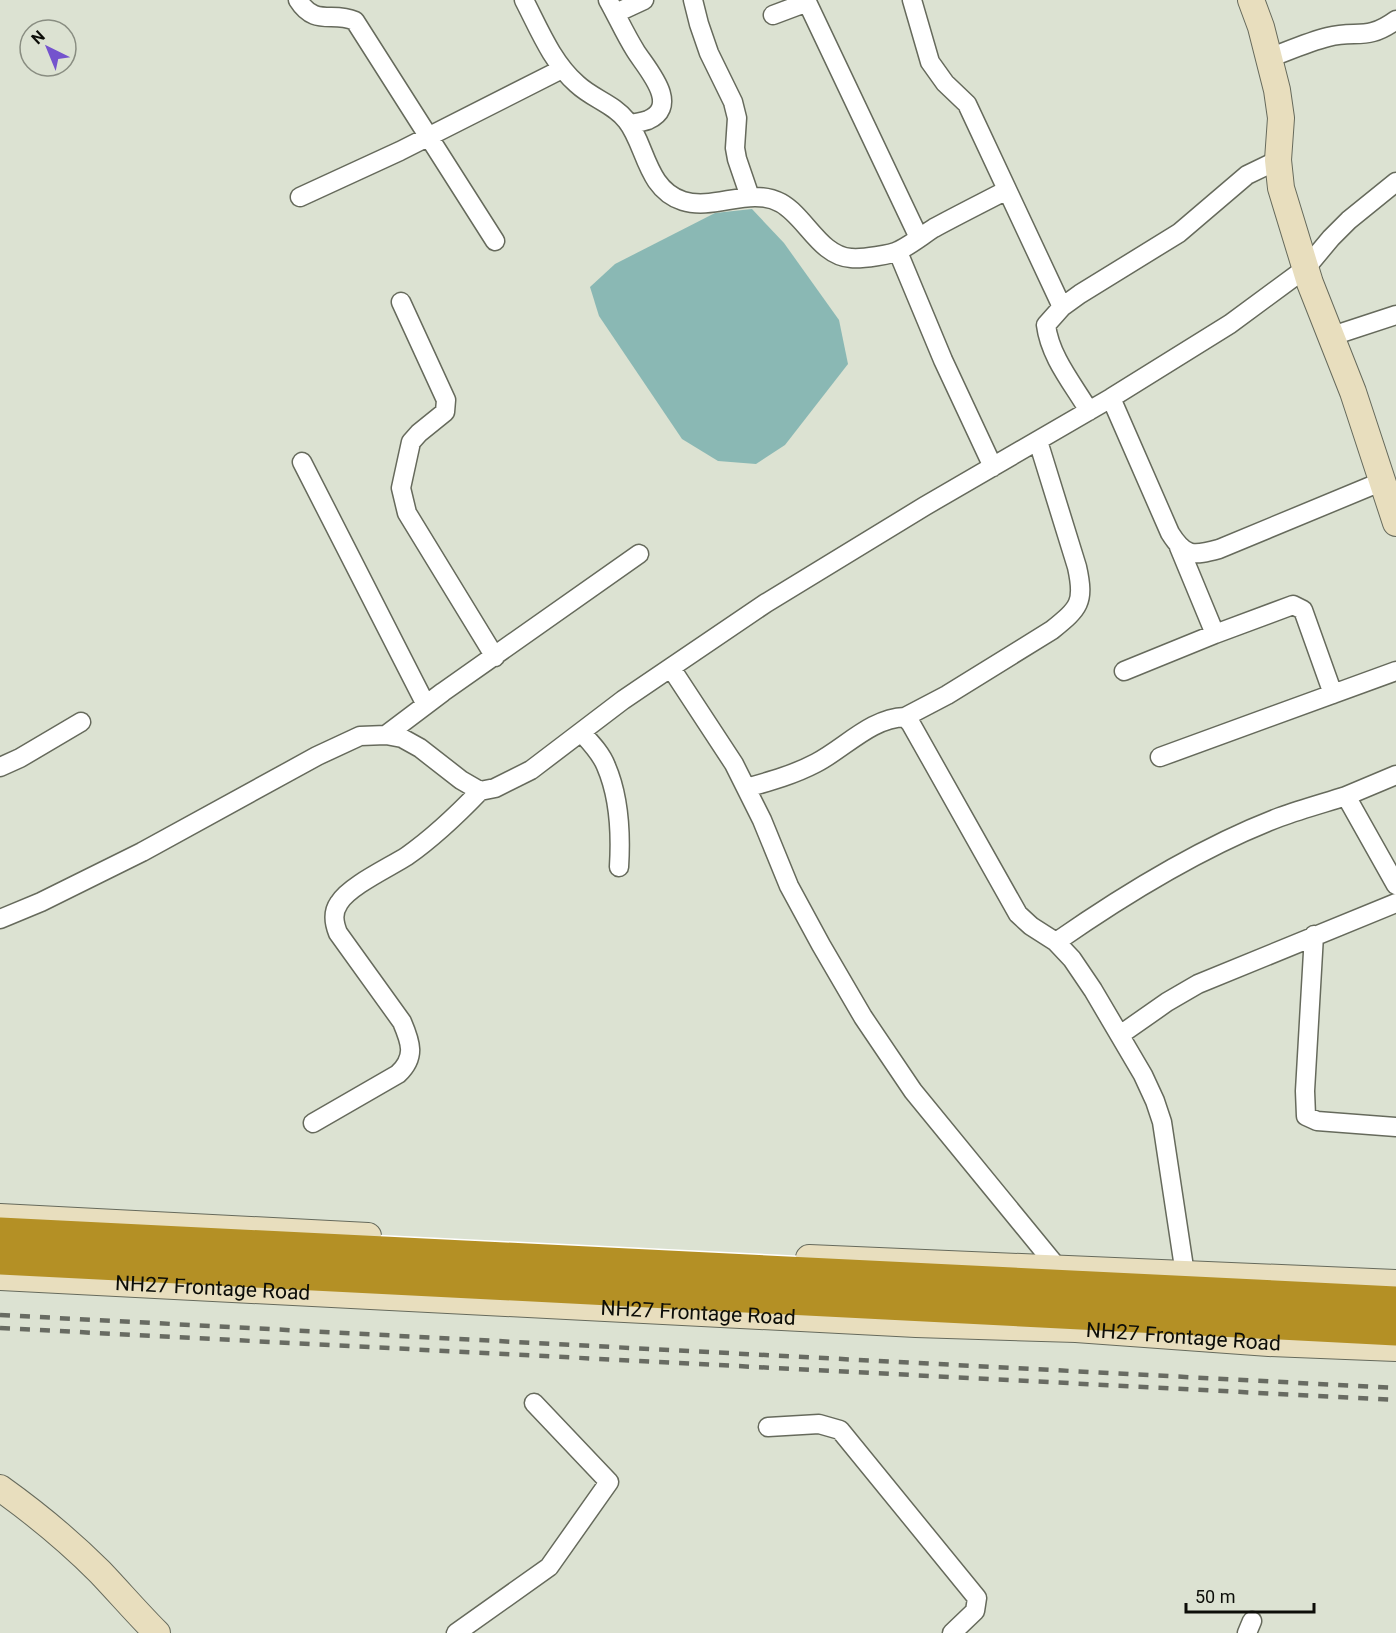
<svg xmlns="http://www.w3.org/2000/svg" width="1396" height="1633" viewBox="0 0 1396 1633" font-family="Roboto,sans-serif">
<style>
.water{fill:#8ab8b4}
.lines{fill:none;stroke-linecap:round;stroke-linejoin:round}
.street-casing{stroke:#666a5c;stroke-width:21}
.secondary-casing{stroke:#666a5c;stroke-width:28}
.highway-casing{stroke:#fff;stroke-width:36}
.street{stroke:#fff;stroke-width:18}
.secondary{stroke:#e8debe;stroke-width:26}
.highway{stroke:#b49025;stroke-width:33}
.rail{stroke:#686b62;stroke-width:4.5;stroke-dasharray:10 10;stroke-linecap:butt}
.labels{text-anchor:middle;stroke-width:4.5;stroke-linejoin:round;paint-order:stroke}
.street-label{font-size:21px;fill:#0c0d08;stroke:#dce2d2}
</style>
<rect width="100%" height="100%" fill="#dce2d2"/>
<path class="water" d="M752,209L784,243L839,320L848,364L785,445L756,464L718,461L682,439L599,316L590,287L615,264L715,213Z"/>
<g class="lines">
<g class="street-casing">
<path id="street" d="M298,0C315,27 332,11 355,21L495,241
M524,0C539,29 552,62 577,84C593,99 614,104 627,121C646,145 646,189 683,201C715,211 750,186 781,203C806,217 820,256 851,258C861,259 892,255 900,250C912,244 923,235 934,228C958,215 982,203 1007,190
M608,0C617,16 625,34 635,50C645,67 682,105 648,120C642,122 635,123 630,124
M693,0L699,24L709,53L733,102L737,118L735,148L737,159L750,197
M912,0L930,62L945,83L967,104L1062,307
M616,13L644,0
M773,15L805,3L808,4L919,238
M1269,58C1288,51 1308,42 1328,37C1358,30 1367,41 1396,20
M300,197L400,151L562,69
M898,252L943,360L993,467
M401,302L446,400L445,412L419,433L411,442L401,488L407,513L495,657
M1332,336L1396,315
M1111,398L1170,533C1185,557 1193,556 1219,549L1383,481
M1089,411C1073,384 1050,357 1046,325L1062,307L1080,294L1179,233L1247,175L1278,160
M302,462L426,705
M1179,547L1215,634
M671,668L734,764L762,820L789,886L821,945L863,1017L913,1091L1057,1267
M1124,671L1215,634L1293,605L1303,610L1333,694
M905,717L947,695L1052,630C1079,608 1085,603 1077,567L1038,441
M581,732C590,742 601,753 606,766C619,796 621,835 619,867
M386,735L443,692L639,554
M1160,757L1396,671
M0,767L20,758L81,722
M1396,775L1346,796L1396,885
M746,788C771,781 793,775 816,763C845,748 871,718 905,717L911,724L1018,914L1031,926L1056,942L1072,959L1093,990L1143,1075L1155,1101L1162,1122L1185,1274
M0,919L41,902L142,852L317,756L360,736L386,735L402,738L420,748L461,780L480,791L495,788L531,770L623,700L766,603L925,506L1111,398L1230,324L1306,268L1331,238L1349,220L1396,182
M1314,935L1305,1091L1306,1116L1317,1121L1396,1127
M1056,942C1125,894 1201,847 1280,817C1302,809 1324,803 1346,796
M1120,1035L1167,1002L1198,984L1396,903
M313,1123L398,1074C416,1057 411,1043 402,1022L338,933C334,923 332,913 339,903C349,886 390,867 407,856C434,837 457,815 480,791
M768,1427L819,1424L840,1430L977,1598L975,1611L952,1633
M456,1633L549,1567L609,1482L534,1403
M1247,1633L1252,1621"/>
</g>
<g class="secondary-casing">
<g id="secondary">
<path d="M1251,0L1261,27L1277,90L1281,118L1278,160L1281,188L1310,283L1353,392L1396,523"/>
<path d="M0,1217L368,1236"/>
<path d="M809,1258L1396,1283"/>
<path id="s1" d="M0,1277L916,1324L1076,1329L1269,1343L1396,1348"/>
<path d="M0,1488C35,1513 69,1541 100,1572C119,1592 137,1613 157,1633"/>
</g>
</g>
<g class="highway-casing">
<path id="highway" d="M0,1234L1396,1303
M0,1258L1396,1329"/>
</g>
<use href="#street" class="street"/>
<use href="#secondary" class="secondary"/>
<use href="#highway" class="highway"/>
<path class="rail" d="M0,1315L1396,1388
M0,1328L1396,1400"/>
</g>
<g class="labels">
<g class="street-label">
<text dy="7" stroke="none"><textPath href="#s1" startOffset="213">NH27 Frontage Road</textPath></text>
<text dy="7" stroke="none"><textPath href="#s1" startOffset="699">NH27 Frontage Road</textPath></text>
<text dy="7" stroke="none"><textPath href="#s1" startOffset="1185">NH27 Frontage Road</textPath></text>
</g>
</g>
<g transform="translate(48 48) rotate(317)"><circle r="28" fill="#dce2d2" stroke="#898d81" stroke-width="1.5"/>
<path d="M0-4.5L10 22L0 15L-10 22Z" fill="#7453cd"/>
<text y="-9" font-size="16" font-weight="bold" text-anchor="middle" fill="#0c0d08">N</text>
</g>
<path d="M1186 1603v9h128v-9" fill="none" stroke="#0c0d08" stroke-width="3"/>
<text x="1195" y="1603" font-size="18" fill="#0c0d08" stroke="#dce2d2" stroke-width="4.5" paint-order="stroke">50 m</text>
</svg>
